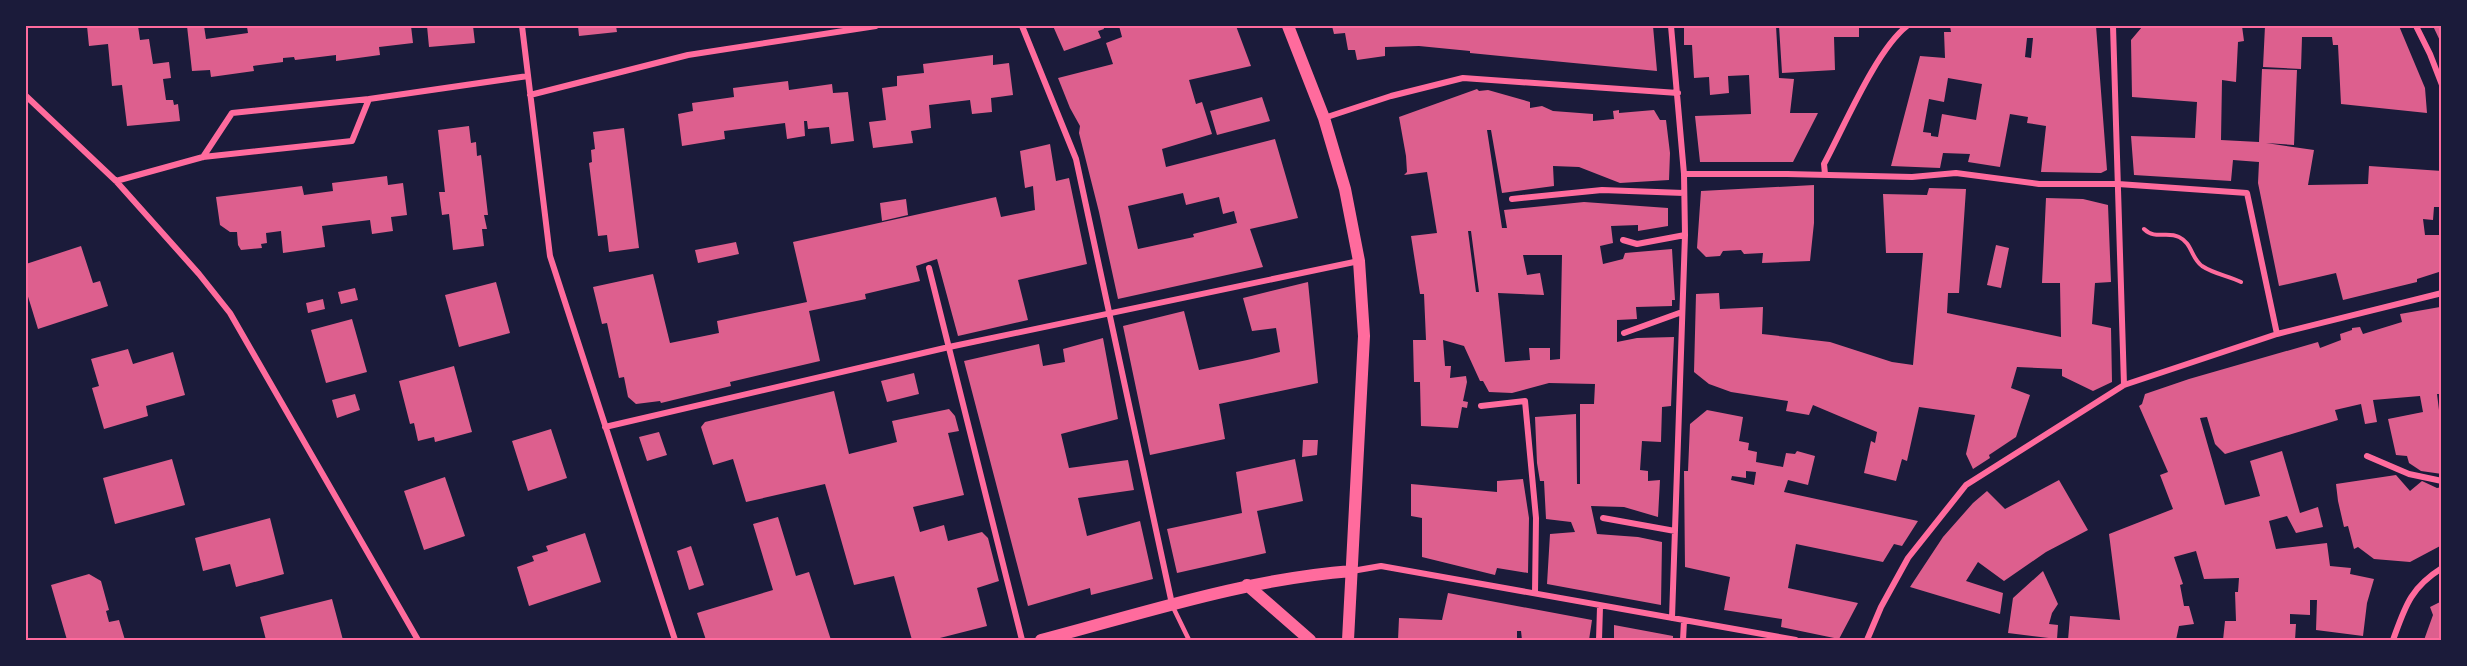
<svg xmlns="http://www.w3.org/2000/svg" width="2467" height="666" viewBox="0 0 2467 666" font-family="'Sofia Sans Condensed',sans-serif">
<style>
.building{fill:#dd5f8e;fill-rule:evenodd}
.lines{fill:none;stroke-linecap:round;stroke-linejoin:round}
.path{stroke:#ff6b9d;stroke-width:4}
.service{stroke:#ff6b9d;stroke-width:4.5}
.minor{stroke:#ff6b9d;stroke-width:6}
.secondary{stroke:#ff6b9d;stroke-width:12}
.neatline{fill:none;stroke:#ff6b9d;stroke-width:2}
</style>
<rect width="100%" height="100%" fill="#1b1b3a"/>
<path class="building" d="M87,26H138L140,40L149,39L153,64L169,62L171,78L163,79L166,100H173L174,105L178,104L180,121L127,126L122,85L112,86L108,44L89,46Z
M187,26H204L206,39L248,33L247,27L261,26H411L413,43L379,47L380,55L336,61V55L295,60L294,57L283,58V62L253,66L254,71L211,77L210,70L192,71Z
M427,26H473L475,43L429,47Z
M578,26H616L617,32L579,36Z
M1053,26H1103L1104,29L1098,31L1101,38L1064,51Z
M1119,26H1236L1251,66L1189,80L1196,104L1202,102L1212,134L1162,149L1166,167L1275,139L1298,218L1250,229L1263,267L1118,299L1099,212L1079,133L1080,126L1070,108L1058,78L1113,64L1106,43L1122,37ZM1183,193L1186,205L1219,197L1223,214L1234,211L1237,223L1193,234L1194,237L1138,249L1128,206Z
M1332,26H1547L1558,28L1560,26H1653L1657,71L1470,53V51L1419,46L1385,47V56L1357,60L1355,50H1348L1345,33L1334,34Z
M1684,26H1776L1779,78L1794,79L1790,113H1818L1793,162H1700L1695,116L1751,114L1749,75L1728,76L1729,93L1710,95L1709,77L1694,78L1692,45H1684Z
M1779,26H1859V37H1834L1835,70L1782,73Z
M1950,26H2096L2107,170L2101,173L2041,172L2046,126L2027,123L2028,117L2010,114L2000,167L1968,162L1970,154L1943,153L1940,168L1891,166L1920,56L1945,58L1944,32H1951ZM2027,38H2033L2031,58L2025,57ZM1948,78L1982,84L1976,120L1942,114L1938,137L1931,136V133L1923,132L1929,99L1944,102Z
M2158,26H2242L2244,41L2238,42L2236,82L2222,80L2221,140L2259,142L2262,69L2297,70L2294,145L2266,143L2314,150L2308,185L2368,184L2369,166L2442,171V207H2434L2433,220L2423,219L2425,235H2442V271L2417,279V282L2343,300L2336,273L2279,286L2258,183L2259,162L2233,160L2231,181L2134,175L2131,136L2195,138L2197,102L2132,97L2131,40L2142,27Z
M2265,26H2399L2425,88L2427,113L2341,104L2338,45H2333L2332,37H2302L2301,69L2263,67Z
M2433,26H2442V45Z
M993,55V65L1009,63L1013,95L991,98L992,112L972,114L970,100L929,105L931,128L911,131L913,143L873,148L869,122L886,120L882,88L897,86V76L924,73L923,64Z
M788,81L789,90L832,84L833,93L848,92L854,141L831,144L829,127L808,129L807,121H804L805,136L787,139L785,123L724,131L725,139L682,146L678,114L693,111L692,103L734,97L733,88Z
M1477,89L1479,91L1488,90L1530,102V108L1542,106L1553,111L1593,114V121L1614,119L1613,111L1619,110V113L1654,110L1660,120H1666L1670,153L1669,180L1620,183L1579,167L1553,166L1554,186L1502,193L1491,130H1487L1502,228H1507L1504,210L1584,202L1668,208V226L1638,231V225L1611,226L1613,243L1600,246L1603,264L1623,259L1625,253L1672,249L1675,300H1672V306L1636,307L1637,319L1617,320V342L1637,338L1674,337L1671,406L1662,407L1661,442L1642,441L1640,470L1648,471V481L1660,480L1658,517L1624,507L1591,506L1597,534L1638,537L1662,542L1661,605L1547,584L1550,534L1575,532L1571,522L1546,519L1544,481H1540L1537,463L1535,417L1576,414L1577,484H1580V404H1594L1595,384L1549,383L1512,393L1489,392L1483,381H1480L1464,346L1443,340L1445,366H1451L1450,378L1466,376L1467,382L1463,401L1468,402L1467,408L1462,407L1458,428L1421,426L1420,382H1414L1413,340H1426L1424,294H1420L1411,236L1437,233L1427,172L1404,175L1407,172L1406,156L1399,117ZM1468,231H1471L1479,292H1476ZM1523,255H1562L1560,359L1550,360V348H1529L1530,360L1505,362L1498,293L1544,295L1540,273L1527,275Z
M1262,97L1270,121L1217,135L1210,111Z
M469,126L471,143L476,142L477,156L481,155L488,215H484L487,229H482L484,246L453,250L449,214L442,215L439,192H445L438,130Z
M624,128L639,248L609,252L607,235L598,236L589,163L592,162L591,150L595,149L593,132Z
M1050,144L1056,181L1069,178L1087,264L1018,280L1028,320L958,336L937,259L916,266L920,281L865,294L866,299L809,311L820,361L730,382L731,386L661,403L660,401L636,404L628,397L624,377L619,378L607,323L602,324L593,287L653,274L670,343L719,333L717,321L807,302L793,242L996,197L1001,217L1035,210L1033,186L1025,188L1020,151Z
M387,176L388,185L403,183L407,215L391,217L393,231L372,234L370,220L322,226L325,247L283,253L281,231L266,233L267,243L261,244L262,248L241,250L238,245L237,232H230L220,225L216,197L302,186L304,195L333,191L332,183Z
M1814,185V223L1810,261L1762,263L1763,253L1744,254L1741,250L1723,251L1720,256L1706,257L1697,248L1701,191Z
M1929,188L1966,189L1959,293H1948L1947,313L2061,337L2060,283H2042L2046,198L2083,199L2108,205L2111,282L2095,283L2092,324L2111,328L2112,382L2093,391L2062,376V369L2017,367L2011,388L2030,395L2016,437L1989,455L1990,458L1973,469L1966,454L1975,415L1919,407L1907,461L1902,459L1896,481L1864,473L1871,441L1875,443L1877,432L1813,405L1809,415L1786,411L1788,401L1731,392L1709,384L1694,372L1696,294L1719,293L1720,309L1763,307L1762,334L1830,342L1892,362L1913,365L1923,253H1886L1883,194L1927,195Z
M906,199L908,215L882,221L880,203Z
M736,242L739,254L698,263L695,250Z
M1996,245L2009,248L2001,288L1987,285Z
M81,246L93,283L100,281L108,306L38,329L26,290V264Z
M496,282L510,333L459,347L445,295Z
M1308,282L1318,383L1219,404L1225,439L1150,455L1123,326L1184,311L1199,370L1252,359L1280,352L1276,328L1252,331L1243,298Z
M355,288L358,300L341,304L338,292Z
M323,299L325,309L308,313L306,303Z
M2440,307L2442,394H2437L2439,410L2442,409V474L2421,471L2409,463L2407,456L2396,455L2388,419L2423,412L2420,396L2373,400L2377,422L2365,424L2361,404L2335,410L2338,420L2225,454L2215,444L2207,417L2200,418L2225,505L2260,496L2250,461L2282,451L2300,513L2318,507L2323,527L2296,533L2287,516L2269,521L2276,549L2327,543L2330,566L2351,568L2350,574L2374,579L2367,603L2363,636L2316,630L2317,600H2310V615L2290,614V624H2296L2295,640H2223L2225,621H2236L2235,592H2238L2239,578L2204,579L2196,551L2174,557L2183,584L2180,585L2184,606H2189L2194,624L2179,626L2176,640H2068L2070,616L2120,620L2109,534L2173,509L2160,475L2168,472L2139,406L2142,404L2145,394L2189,379L2318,342L2320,348L2341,340L2340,334L2352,330V328L2360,327L2363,334L2402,322L2400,314Z
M352,319L367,372L326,383L311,330Z
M1103,338L1118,419L1061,434L1069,468L1128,460L1134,490L1078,498L1087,536L1140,521L1153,579L1091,595L1090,588L1028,606L964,361L1039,344L1043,366L1065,362L1063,349Z
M128,349L133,364L173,352L185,395L146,406L148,416L104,429L92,388L99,386L91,359Z
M454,366L472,432L435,442L434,437L418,441L414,423L410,424L399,381Z
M914,373L919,394L887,402L881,381Z
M834,391L849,454L897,442L892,421L949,409L955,416L959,431L948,433L964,495L913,507L920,532L944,525L948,541L982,532L988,538L999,581L977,588L987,626L932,640H912L894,576L854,585L825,484L746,502L733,459L713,465L701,427L705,422Z
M355,394L360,410L337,418L332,400Z
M1707,410L1743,417L1739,441L1749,443L1748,450L1757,452L1756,462L1783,467L1786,453L1795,454L1797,451L1815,456L1808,485L1788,480L1784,492L1918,521L1902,546L1894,544L1883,562L1796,544L1788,588L1858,603L1839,639L1781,627L1782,619L1724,610L1730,577L1685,567L1684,471H1688L1690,424ZM1746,471L1756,472L1754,485L1731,480L1732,476L1746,478Z
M551,429L567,478L528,491L512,441Z
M659,432L667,455L647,461L639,437Z
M1303,440H1318L1317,455L1302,457Z
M172,459L185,505L115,524L103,478Z
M1295,459L1303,501L1257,511L1266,553L1177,573L1167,529L1242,513L1236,472Z
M2396,475L2410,491L2422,481L2437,488L2442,487V545L2410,562L2374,559L2358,547L2354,549L2348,526L2344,527L2338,501L2336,484Z
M445,477L465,536L424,550L404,491Z
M1523,479L1529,518L1528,573L1497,568L1495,575L1422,557V518L1411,516V484L1497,492V481Z
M2059,480L2088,530L2046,552L2004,581L1978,562L1966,581L2003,593L2000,614L1910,587L1943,537L1973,503L1987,491L2005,509Z
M778,517L796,576L809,572L831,640H706L697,613L773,590L753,524Z
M270,518L284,574L236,587L230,564L203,571L195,538Z
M585,533L601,582L529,606L517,567L534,561L532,556L548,551L546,546Z
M691,546L704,585L689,590L677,551Z
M2043,571L2058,604L2052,613L2049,624L2058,625L2057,639L2008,633L2013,598Z
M89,574L101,581L109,610L106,611L109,622L119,620L125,640H67L51,585Z
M1448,593L1592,620L1589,640H1522L1521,631H1517V640H1398L1399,618L1442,620Z
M332,599L343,640H266L260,617Z
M2442,601V640H2424L2433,615L2430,607Z
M1614,625L1673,636V640H1614Z"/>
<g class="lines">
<path class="path" d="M2144,229C2155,240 2167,231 2179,237C2192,243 2191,258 2202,266C2214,274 2229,276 2241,282"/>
<path class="service" d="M1172,605L1189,640"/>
<path class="minor" d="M522,26L550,256L675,640
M1022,26L1076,159L1172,604
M1671,26L1684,174L1685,235L1672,618
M2113,26L2124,385
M2416,26L2430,54L2442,85
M530,95L688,55L876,26
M26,96L116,181L199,274L230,313L418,640
M1324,118L1391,96L1463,78L1678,93
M203,157L232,113L369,99
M1684,174H1787L1912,177L1956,173L2039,184H2118L2247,193L2277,334
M1825,174L1824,164C1844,127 1876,50 1907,26
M116,181L203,157L352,141L369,99L528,76
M1512,199L1602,190L1684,193
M1623,240L1637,244L1685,235
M929,268L1022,640
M1624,333L1682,312
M1481,406L1525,401L1536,518L1535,593
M605,427L949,347L1359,261
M2367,456L2409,474L2442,481
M1603,518L1675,531
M1352,571L1381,566L1796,640
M1599,640L1600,607
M1683,640L1684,621
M1867,640L1881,607L1908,558L1966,485L2124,385L2277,334L2442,293
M2393,640C2405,607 2410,588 2442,568"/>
<path class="secondary" d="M1288,26L1324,118L1345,189L1359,261L1364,336L1348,640
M1247,585L1310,640
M1041,640C1144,613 1246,579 1352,571"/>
</g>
<rect width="2467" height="666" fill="none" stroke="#1b1b3a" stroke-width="54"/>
<rect x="27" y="27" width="2413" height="612" class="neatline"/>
</svg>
